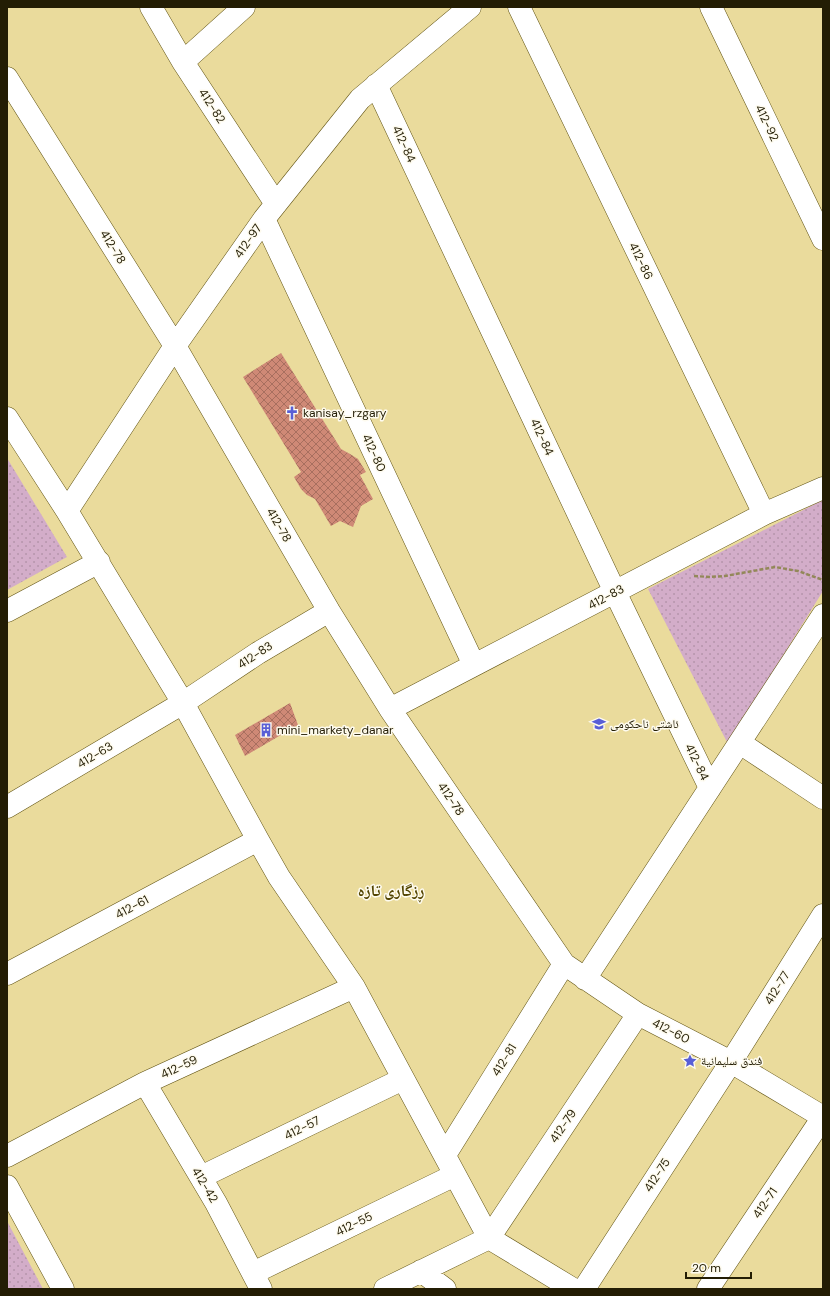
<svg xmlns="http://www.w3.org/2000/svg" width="830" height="1296" viewBox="0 0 830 1296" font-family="'DM Sans','Noto Naskh Arabic',sans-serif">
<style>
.green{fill:url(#green-dots)}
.building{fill:url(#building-cross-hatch)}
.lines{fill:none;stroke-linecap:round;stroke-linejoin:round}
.minor-casing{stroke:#625414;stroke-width:23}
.path{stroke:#938859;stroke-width:2.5;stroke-dasharray:4 2;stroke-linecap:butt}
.minor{stroke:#fff;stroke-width:22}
.labels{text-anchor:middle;stroke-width:3;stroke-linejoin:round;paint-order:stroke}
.street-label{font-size:12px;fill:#231d04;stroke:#fefbef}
.poi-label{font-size:12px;fill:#231d04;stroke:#fefbef;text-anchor:start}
.district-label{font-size:16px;font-weight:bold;fill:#534500;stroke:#fefbef}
</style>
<defs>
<pattern id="green-dots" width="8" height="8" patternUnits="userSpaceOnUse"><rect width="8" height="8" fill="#d3adc9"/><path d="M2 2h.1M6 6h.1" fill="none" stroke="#b594ab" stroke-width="1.8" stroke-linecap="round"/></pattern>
<pattern id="building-cross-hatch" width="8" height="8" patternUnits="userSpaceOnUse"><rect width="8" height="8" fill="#cf8976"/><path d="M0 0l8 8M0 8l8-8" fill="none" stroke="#a86f5f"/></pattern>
</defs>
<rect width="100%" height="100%" fill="#eadb9c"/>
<path class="green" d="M7,458L67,557L7,590Z
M823,500V591L728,744L648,589Z
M7,1221L43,1289H7Z"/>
<path class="building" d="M281,353L341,449L350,454L358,459L366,472L360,475L373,499L361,506L353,527L340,521L331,526L315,499L307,495L301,489L294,477L301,472L243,377Z
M290,703L298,725L245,756L235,735Z"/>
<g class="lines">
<g class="minor-casing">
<path id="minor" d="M151,7L183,62L276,204
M519,7L764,514
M711,7L823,239
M183,62L244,7
M7,78L175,346L329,611L390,709L564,964L638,1014L731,1062L823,1117
M376,85L615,592L710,788
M264,219L474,665
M7,418L67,511L183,703L258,840L279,877L354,987L489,1238L573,1289
M67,511L175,346L264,219L360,99L470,7
M7,611L99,562
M390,709L764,514L823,488
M740,743L823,798
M7,807L183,703L258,653L329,611
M7,974L258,840
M585,979L823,615
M145,1083L216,1203L261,1289
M445,1155L564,964
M7,1156L145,1083L354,987
M201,1177L403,1079
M7,1186L63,1289
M489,1238L638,1014
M421,1271L445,1289
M253,1273L455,1175
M385,1289L489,1238
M584,1289L731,1062L823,915
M708,1289L823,1117"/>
</g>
<path class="path" d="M694,576L710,577L725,576L775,567L798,571L823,580"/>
<use href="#minor" class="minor"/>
</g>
<defs>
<g id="church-bare" transform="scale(1.08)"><path d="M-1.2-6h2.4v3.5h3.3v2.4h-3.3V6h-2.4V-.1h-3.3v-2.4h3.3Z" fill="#595fd6" stroke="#fefbef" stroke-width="2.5" paint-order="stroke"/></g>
<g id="school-bare" transform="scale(1.08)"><path d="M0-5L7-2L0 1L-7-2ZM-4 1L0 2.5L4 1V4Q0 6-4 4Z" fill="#595fd6" stroke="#fefbef" stroke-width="2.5" paint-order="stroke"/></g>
<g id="building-bare" transform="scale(1.08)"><path d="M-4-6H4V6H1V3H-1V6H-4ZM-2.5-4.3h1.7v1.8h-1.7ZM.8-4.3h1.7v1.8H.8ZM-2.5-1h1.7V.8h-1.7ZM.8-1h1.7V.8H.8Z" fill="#595fd6" stroke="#fefbef" stroke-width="2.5" paint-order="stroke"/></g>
<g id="sight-bare" transform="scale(1.08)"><path d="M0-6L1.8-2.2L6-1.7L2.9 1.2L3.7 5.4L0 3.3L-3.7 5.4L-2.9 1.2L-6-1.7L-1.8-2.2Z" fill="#595fd6" stroke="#fefbef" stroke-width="2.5" paint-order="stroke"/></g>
</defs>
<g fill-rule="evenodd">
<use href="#church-bare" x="292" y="413"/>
<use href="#school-bare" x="599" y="724"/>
<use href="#building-bare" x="266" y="730"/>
<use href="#sight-bare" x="690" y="1061"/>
</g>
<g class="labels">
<g class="street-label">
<text transform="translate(212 106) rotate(57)" y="4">412-82</text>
<text transform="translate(767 123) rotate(64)" y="4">412-92</text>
<text transform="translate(404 144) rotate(65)" y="4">412-84</text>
<text transform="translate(248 241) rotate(-55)" y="4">412-97</text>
<text transform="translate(113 247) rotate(58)" y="4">412-78</text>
<text transform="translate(641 261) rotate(64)" y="4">412-86</text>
<text transform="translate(542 437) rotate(65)" y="4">412-84</text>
<text transform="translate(374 453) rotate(65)" y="4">412-80</text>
<text transform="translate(279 525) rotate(60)" y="4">412-78</text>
<text transform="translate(606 597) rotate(-28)" y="4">412-83</text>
<text transform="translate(255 655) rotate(-33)" y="4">412-83</text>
<text transform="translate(95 755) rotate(-31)" y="4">412-63</text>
<text transform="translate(697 762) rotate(64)" y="4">412-84</text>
<text transform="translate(451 799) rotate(56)" y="4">412-78</text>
<text transform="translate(132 907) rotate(-28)" y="4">412-61</text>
<text transform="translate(777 988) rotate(-58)" y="4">412-77</text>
<text transform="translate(671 1031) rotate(27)" y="4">412-60</text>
<text transform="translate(504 1060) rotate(-58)" y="4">412-81</text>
<text transform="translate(179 1067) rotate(-25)" y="4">412-59</text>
<text transform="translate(563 1126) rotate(-56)" y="4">412-79</text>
<text transform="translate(302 1128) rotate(-26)" y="4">412-57</text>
<text transform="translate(657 1175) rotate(-57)" y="4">412-75</text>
<text transform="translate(205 1185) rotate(59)" y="4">412-42</text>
<text transform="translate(765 1203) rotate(-56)" y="4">412-71</text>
<text transform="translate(354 1224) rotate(-26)" y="4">412-55</text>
</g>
<g class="poi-label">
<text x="303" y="417">kanisay_rzgary</text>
<text x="610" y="728">ئاشتی ناحکومی</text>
<text x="277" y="734">mini_markety_danar</text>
<text x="701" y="1065">فندق سليمانية</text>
</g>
<g class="district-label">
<text x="391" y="896">ڕزگاری تازە</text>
</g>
</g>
<rect width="830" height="1296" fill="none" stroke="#231d04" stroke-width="16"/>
<path d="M686 1272v6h65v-6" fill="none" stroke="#231d04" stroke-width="2"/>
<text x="692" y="1272" font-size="12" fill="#231d04" stroke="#fefbef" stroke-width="3" paint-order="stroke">20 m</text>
</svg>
